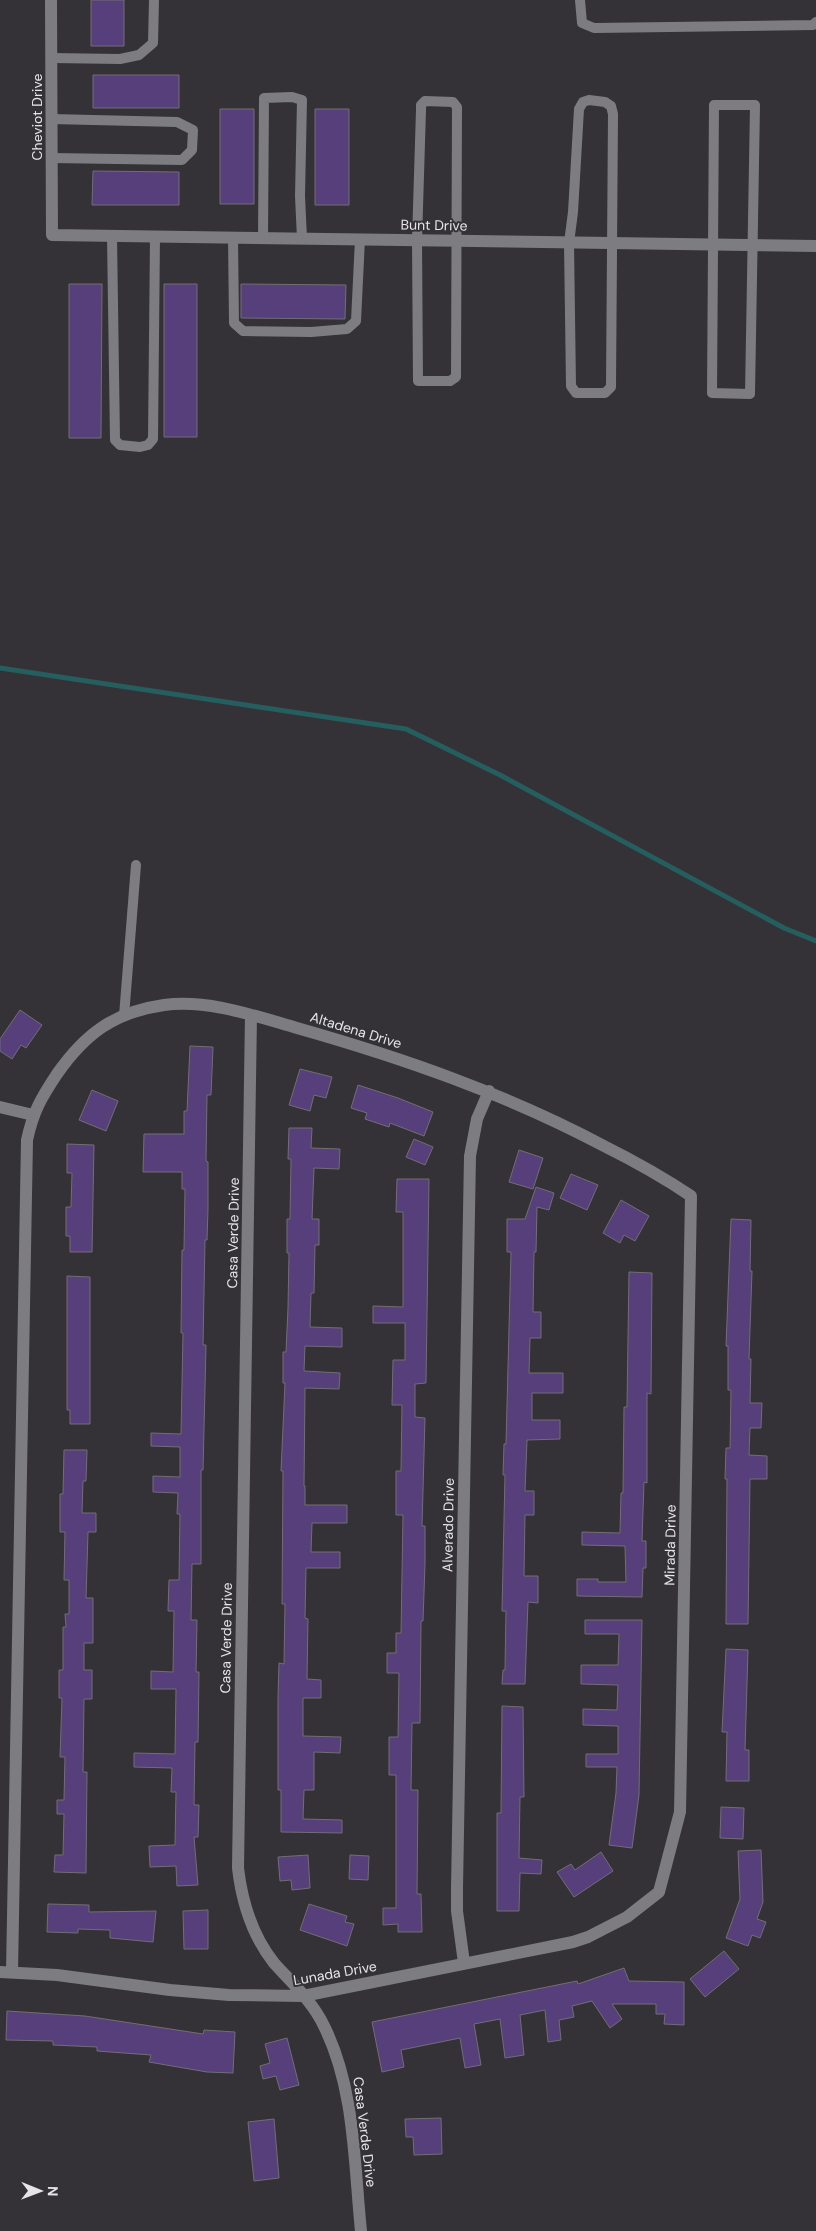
<svg xmlns="http://www.w3.org/2000/svg" width="816" height="2231" viewBox="0 0 816 2231" font-family="'DM Sans',sans-serif">
<style>
.lines{fill:none;stroke-linecap:round;stroke-linejoin:round}
.stream{stroke:#255e5f;stroke-width:5}
.building{fill:#563f7a;stroke:#706f73}
.service{stroke:#7d7c80;stroke-width:10}
.minor{stroke:#7d7c80;stroke-width:12}
.labels{text-anchor:middle;stroke-width:4;stroke-linejoin:round;paint-order:stroke}
.street-label{font-size:14px;fill:#e5e4e7;stroke:#343236}
</style>
<rect width="100%" height="100%" fill="#343236"/>
<g class="lines">
<path class="stream" d="M0,668L406,729L500,775L784,928L816,941"/>
</g>
<path class="building" d="M91,0H124V46H91Z
M93,75H179V108H93Z
M220,109H254V204H220Z
M315,109H349V205H315Z
M93,171L179,172V205H92Z
M69,284H102L101,438H69Z
M164,284H197V437H164Z
M241,284L346,285L345,319L241,318Z
M20,1010L42,1025L26,1048L21,1045L12,1059L0,1051V1039Z
M190,1046L213,1047L211,1095H207L206,1161L208,1162V1209L207,1240H205L203,1345H206L203,1470H201V1564H192L191,1620H197L196,1672H199L198,1742H195L194,1805H199L198,1837H194L198,1885L177,1886L176,1866L150,1867L149,1846L175,1845L176,1792H171L172,1768L134,1767V1753L175,1754L176,1689H151V1671L173,1672L174,1611H168L169,1580H179L180,1514H177L178,1493L153,1492V1476L180,1477V1447L151,1446V1433L181,1434L183,1333H181L182,1250H184L185,1189H182V1172H143L144,1134H184V1111H187Z
M300,1069L332,1077L326,1098L314,1095L310,1111L289,1105Z
M358,1085L398,1098L433,1112L424,1136L390,1123L389,1127L365,1119L367,1113L351,1108Z
M92,1090L118,1101L106,1131L79,1120Z
M289,1128H312L311,1148L340,1149L339,1169L314,1168L312,1219H319V1245H315L314,1293H311L310,1327L342,1328V1347L305,1346L304,1371L340,1373L339,1389L305,1388L304,1486H305V1505H347V1523H312L311,1552H340V1568H306L305,1618L308,1619L307,1679L321,1680V1698H303V1736L341,1737L340,1753L314,1752V1790H304L303,1819L342,1820V1833L281,1832V1790H278V1698L279,1663L284,1664L285,1604H282L283,1471H281L285,1383H283V1352H286L288,1308L289,1253H287V1219H290L291,1159H288Z
M414,1139L433,1147L425,1165L406,1157Z
M67,1144L94,1145L92,1252H70V1236H66V1207H71L72,1173H67Z
M519,1150L543,1158L533,1189L509,1182Z
M571,1174L598,1185L587,1210L560,1198Z
M397,1179H429L426,1383L415,1384V1417L425,1418L422,1526H425V1564L423,1621H421L420,1723H412L411,1790H418L417,1894H421L422,1932H398V1924L383,1925V1908H396V1775H389V1737H398L399,1673H387V1653H396V1633H401L403,1515H396V1471H401L402,1405H392L393,1360H405V1323H373V1306L403,1307V1212H396Z
M536,1187L554,1193L549,1210L537,1207L536,1252H534L533,1312H541V1338H530L529,1373H563V1393H532V1420H560V1439L527,1440L525,1491H534V1515H525L524,1576H538V1603L528,1602L525,1684H502L503,1670H505L506,1611H502L505,1475H503L504,1444H506L511,1252H507V1219H525Z
M621,1200L649,1216L635,1241L624,1235L620,1243L603,1233Z
M731,1219L751,1220L750,1271H752L749,1359H751L750,1403H762L761,1428H750L749,1455L767,1456V1479H750L748,1624H726L727,1479H725L726,1448H730L731,1390H728V1346H726Z
M629,1272L652,1273L651,1394L647,1393V1483L644,1482L642,1541H646V1568H643L642,1597L577,1596V1579H598V1582H626L625,1546L582,1545V1532L620,1533L621,1493H623L624,1407H627Z
M67,1276L90,1277V1424H70V1410H67Z
M64,1450H87L86,1481H83L82,1513H96V1532H88L86,1598H93V1643H84V1670H92V1699H84L83,1772H87L86,1873L54,1872L55,1855H63L64,1814H57V1800H64L65,1757H60L62,1698H59V1670H63V1627H66L65,1614H69V1580H64L65,1532H60V1494H63Z
M585,1620H642L639,1795L632,1848L609,1845L616,1793L617,1767H586V1754H618V1726L583,1725V1709L617,1710L618,1685L581,1684V1665H618L619,1634H585Z
M726,1649L748,1650L745,1750H749V1781H726L727,1732H722Z
M502,1706L523,1707L524,1797H520L519,1858L542,1860L541,1874L520,1873L519,1911H497V1813H501Z
M721,1807L744,1808L743,1839L720,1838Z
M761,1850L763,1902L757,1919L766,1922L760,1938L752,1935L748,1946L726,1938L740,1899L738,1851Z
M601,1852L613,1871L574,1897L557,1872L571,1864L575,1870Z
M308,1855L310,1888L292,1890L291,1880L280,1881L278,1857Z
M350,1855L369,1856L368,1880L349,1879Z
M48,1904L89,1905V1912L156,1911L153,1942L110,1938V1930L78,1929V1933L47,1932Z
M309,1904L347,1916L345,1922L354,1924L347,1946L300,1930Z
M208,1910V1949H184L183,1911Z
M724,1951L739,1969L705,1997L690,1979Z
M624,1968L629,1981L684,1982V2025L664,2024L665,2014H656V2004H612L622,2019L610,2028L592,2001L572,2006L574,2017L559,2020L561,2040L548,2042L545,2010L520,2015L524,2055L505,2058L500,2019L474,2024L481,2065L465,2068L460,2038L401,2050L404,2067L382,2072L372,2022L577,1981L578,1984Z
M7,2011L85,2016L203,2034L204,2030L235,2032L233,2073L207,2072L149,2062L151,2055L97,2051V2047L53,2045V2041L6,2040Z
M287,2038L299,2085L280,2090L276,2076L263,2079L260,2066L270,2063L265,2044Z
M441,2118L442,2154L414,2155L413,2137H406L405,2119Z
M274,2119L279,2178L254,2181L248,2122Z"/>
<g class="lines">
<path class="service" d="M580,0L582,23L594,28L813,25L816,22
M51,58L120,59L139,55L153,43L154,0
M589,100L605,102L611,106L613,114L611,387L605,393H576L571,386L569,243L573,212L579,109L583,102Z
M425,101L453,102L457,107L456,377L450,381H418L417,240L421,110V105Z
M714,105H755L750,394L712,393Z
M51,119L177,122L193,130L192,150L182,160L52,158
M112,236L115,440L120,445L140,447L148,445L153,439L155,236
M233,237L234,323L243,331L311,332L347,329L356,321L360,239
M263,238L264,98L292,97L302,100L300,196L302,239
M124,1016L136,865"/>
<path class="minor" d="M51,0L52,235L816,246
M251,1015L238,1868C242,1903 252,1935 274,1963C291,1982 313,2002 324,2026C355,2088 354,2163 361,2231
M0,1107L33,1115
M464,1963L457,1911V1888L470,1156L477,1119L489,1091
M0,1972L57,1975L170,1990L229,1995L303,1996L573,1942L588,1937L627,1917L659,1892L680,1812L691,1196C663,1177 634,1161 604,1146C506,1094 403,1058 297,1028C255,1016 208,999 164,1005C114,1012 85,1034 57,1074C41,1098 33,1112 27,1140L12,1972"/>
</g>
<g class="labels">
<g class="street-label">
<text transform="translate(37 117) rotate(-90)" y="5">Cheviot Drive</text>
<text transform="translate(434 225) rotate(1)" y="5">Bunt Drive</text>
<text transform="translate(356 1030) rotate(17)" y="5">Altadena Drive</text>
<text transform="translate(233 1233) rotate(-89)" y="5">Casa Verde Drive</text>
<text transform="translate(448 1525) rotate(-89)" y="5">Alverado Drive</text>
<text transform="translate(670 1545) rotate(-89)" y="5">Mirada Drive</text>
<text transform="translate(226 1638) rotate(-89)" y="5">Casa Verde Drive</text>
<text transform="translate(335 1973) rotate(-10)" y="5">Lunada Drive</text>
<text transform="translate(365 2132) rotate(83)" y="5">Casa Verde Drive</text>
</g>
</g>
<g transform="translate(40 2191) rotate(91)" stroke="#343236" stroke-width="4" paint-order="stroke">
<path d="M0-4L9 19L0 12L-9 19Z" fill="#e5e4e7"/>
<text y="-8" font-size="14" font-weight="bold" text-anchor="middle" fill="#e5e4e7">N</text>
</g>
</svg>
